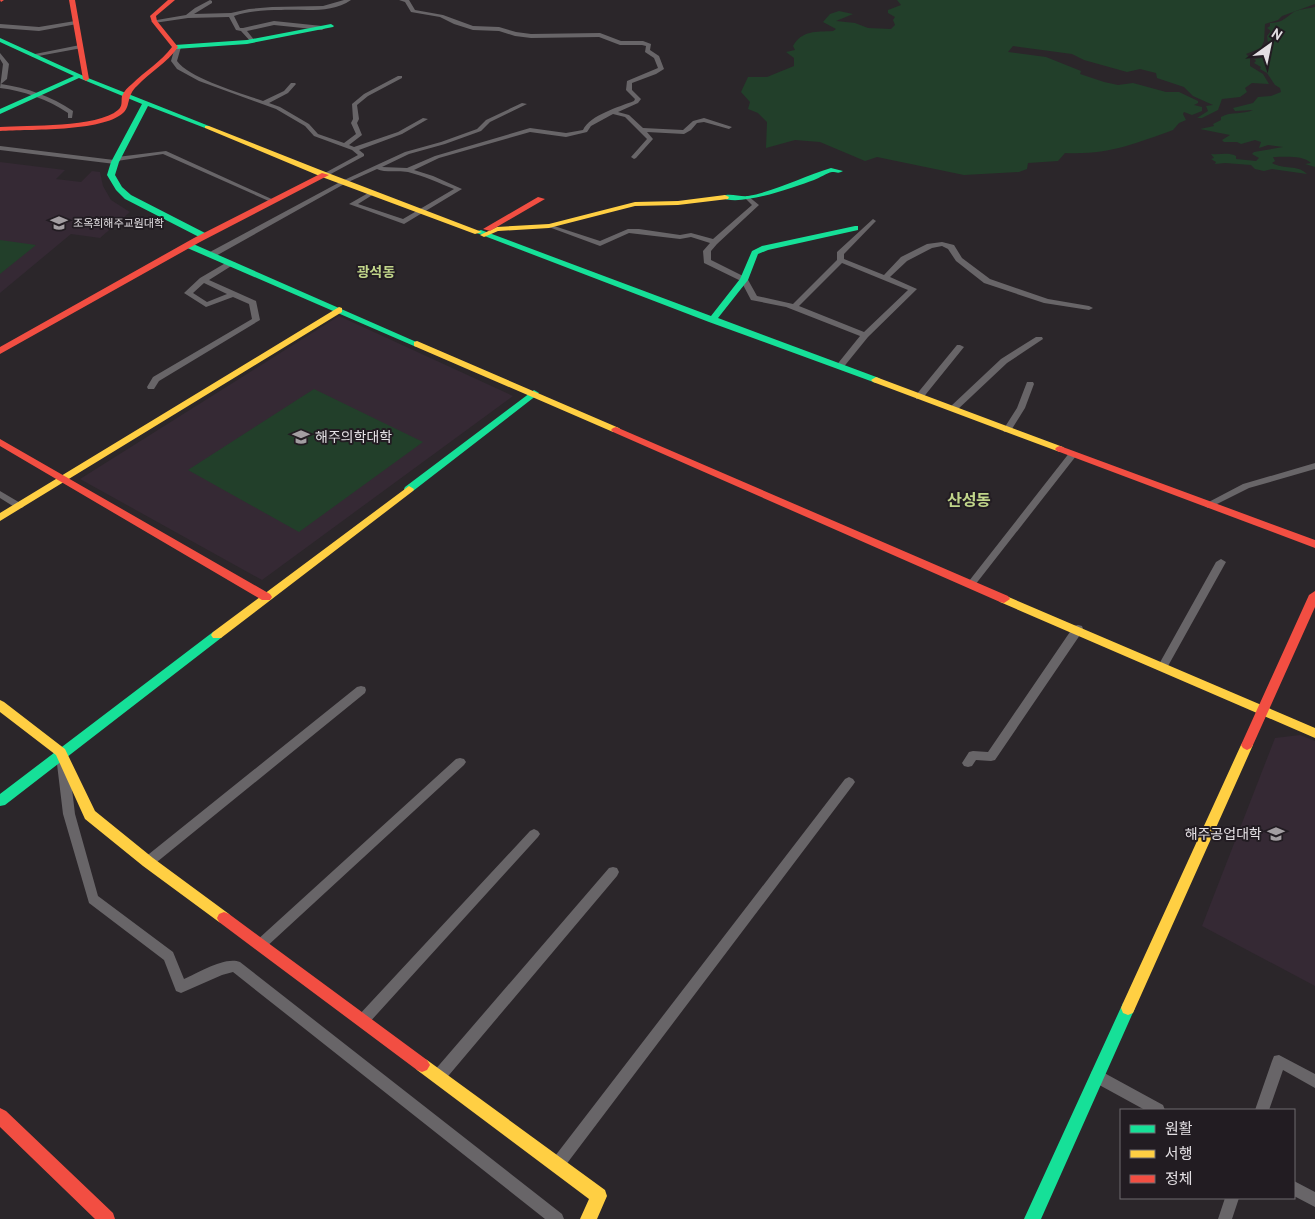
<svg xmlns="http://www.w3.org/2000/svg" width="1315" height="1219" viewBox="0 0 1315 1219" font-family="'PT Sans','Noto Sans KR',sans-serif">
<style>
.built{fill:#352934}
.green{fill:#223f2a}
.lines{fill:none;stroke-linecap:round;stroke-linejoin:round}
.street{fill:#686568;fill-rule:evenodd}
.fast{fill:#16e098;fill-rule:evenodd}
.slow{fill:#ffcf43;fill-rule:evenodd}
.jam{fill:#f24e42;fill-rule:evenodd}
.labels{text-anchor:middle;stroke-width:4;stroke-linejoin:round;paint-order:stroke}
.far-poi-label{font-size:11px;fill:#e3dfe3;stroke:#221c22;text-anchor:start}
.far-quarter-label{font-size:14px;font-weight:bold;fill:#c1d58a;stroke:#221c22}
.poi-label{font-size:14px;fill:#e3dfe3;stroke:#221c22;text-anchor:start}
.quarter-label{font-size:16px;font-weight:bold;fill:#c1d58a;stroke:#221c22}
</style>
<rect width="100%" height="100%" fill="#2b262a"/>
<path class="built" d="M0,162L65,170L56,179L81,182L92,171L100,172L103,186L111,200L130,212L100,238L71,234L0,293Z
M339,316L513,396L262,580L80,479Z
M1300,735L1315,741V986L1202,926L1275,738Z"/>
<path class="green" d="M897,0H1315V4L1282,16L1278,20L1265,24L1264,41L1261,48L1246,54L1250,58V66L1263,74L1269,84L1252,83L1245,88L1247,92L1240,97L1222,99L1218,110L1202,118H1197L1208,111L1206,106L1213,105L1193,96L1184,87L1157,78L1156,73L1140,69L1127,72L1084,60L1072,54L1013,46L1008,52L1046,57L1081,71L1080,74L1104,82L1118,85L1133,83L1166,92H1179L1198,101V103L1194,105L1202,107V111L1192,115L1184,112L1183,114L1186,120L1179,123L1173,130C1134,144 1108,155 1065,153L1058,161L1028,163L1027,169L1019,172L964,175L877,157L865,161L820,142L795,140L766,148L767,122L758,113L748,109L750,102L741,92L748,77H767L794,66V58L786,52L795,50L793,46C802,30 816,32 833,31L836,29L823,22L830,14L839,11L853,14L836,21L855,23L868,28L891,29L895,25L893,20L895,17L888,13V10L901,5Z
M1315,7V167L1305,164L1311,163C1303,155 1284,157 1273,157L1275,161L1272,163C1284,170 1297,164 1307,174L1272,169L1264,171L1255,169L1251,165L1225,163L1215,164L1216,162L1211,159L1214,158L1211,154C1220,155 1228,152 1236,156V159L1256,161L1259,158L1252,154L1254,152L1283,147L1268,145L1259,148L1261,142L1255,140L1241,144L1237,142H1224L1222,140L1230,135L1200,129L1214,126L1213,124L1221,120V117C1231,111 1243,115 1253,110L1235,111L1233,108L1253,103L1258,97L1271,96L1281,92L1280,88L1275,85L1267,73L1260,69L1261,67L1254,63L1256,61L1254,59L1267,57L1268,55L1259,52L1266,50L1264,46L1268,43L1267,36L1271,31L1267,28L1270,26V23C1280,23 1285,19 1291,14C1297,9 1307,9 1315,7Z
M0,240L36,245L0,274Z
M314,389L423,442L299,532L188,470Z"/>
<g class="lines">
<path class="street" d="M210,0L212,1V3L194,14L231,13L249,9L272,7L323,6L344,0H351C331,14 304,9 281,10C265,10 249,11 234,16L240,28H243L274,21L322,26L325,28L322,30L274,25L247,31L255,41L252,43L241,31L236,30L229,17L188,18L154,23L151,21L186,15L195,8Z
M399,0H409L415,10L443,15L473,26L499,27L516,32L531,34L600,33L621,41H643L651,44L650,50L659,56L664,69L656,74L632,83V90L641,99L638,103L618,112L629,115L643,128L683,130L693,121L704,118L732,127L729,129L704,122L697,123L691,130L684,134L647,132L653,139L636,158L634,159L631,157L647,139L625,117L613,114L591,126L587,132L566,137L530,132L439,158L414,170L433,176L462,189L404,224L349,204L370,192H374V194L358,204L403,219L454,189C439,183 424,176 408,172C399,170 385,173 377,169L346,183L214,257H208V253L342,181L405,152L441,142L477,129L486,120L522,103L527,104L490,122L481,131L445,144L409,154L382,167L407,168L435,156L530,128L566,133L583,130C590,115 619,107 634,101L635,99L626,90L627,81L658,68L654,58L645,52L646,46L642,45H620L599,37L531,38L515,36L499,31L473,30L454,24L440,17L411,12L405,2Z
M75,21L77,22V24L39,31L0,28V24L39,27Z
M80,45L82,46V48L33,57L30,55Z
M178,45L181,47L177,61C190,79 241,93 263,101L284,91L291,83H295L296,84L288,93L269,103L280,107L309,124L318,134L344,143L356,134L351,123L353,119L352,104L364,94L398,76H402V78L368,96L357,105L359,119L357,123L362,135L349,145L354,147L398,132L423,118L428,119L402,134L359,150L364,154V156L327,176H323V174L358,155L352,150L314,136L305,126L276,109L199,81L177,69L171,61L175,47Z
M0,53L9,64L7,79L1,84C27,88 51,96 73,111L72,118H68V113C47,99 24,91 0,88L3,64L0,59Z
M0,146L114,160L115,158L117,157L166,151L276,201L271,202L163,154L117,161V163L115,164L0,150Z
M748,196L759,205L717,244L711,251V260L747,278L757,296L793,304L837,260V252L873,219L876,221L875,222L844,254V259L884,275L901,257L927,244L942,242L954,245L962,258L990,279L1048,299L1089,306L1093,308L1089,310L1044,303L984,283L956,261L948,249L942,246L932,248L907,261L890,277L917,289L868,337L842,369H839L835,367L860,336L786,307L751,300L741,281L704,263L703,251L710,243L691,237L680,239L629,233L600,246L546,226L551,225L600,241L628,229H639L680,235L691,233L713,239L752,205L745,198ZM842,263L908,290L864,332L799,306Z
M229,261L236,263L209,280L256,301L260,320L159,381L154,389H148L147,387L153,377L252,319L249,304L233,297L206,307L184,293L200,278ZM204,283L227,294L207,302L193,293Z
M1036,337H1042L1043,339L1007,363L956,411H950V407L1001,359Z
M957,345H960L964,347L922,399H916V395Z
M1027,382H1033L1034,384L1025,408L1010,432H1004L1003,430L1017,408Z
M1073,451L1077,454L1076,456L975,585H969L967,583L969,581L1070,452Z
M1315,463V469L1249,488L1211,507L1208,508L1203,505L1243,484Z
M0,491L22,504L24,506L22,508H16L0,498Z
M1221,559L1226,562L1168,666L1167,669H1159L1158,666L1216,562Z
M1078,625L1082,626L1083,629L1082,632L995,760L991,761L976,760L972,766L968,767L964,766L962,763L969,752L973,751L988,752L1074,626Z
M361,686L365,687L366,690L365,693L152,866L148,867L144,866L142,862L144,858L357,687Z
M460,758L464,759L466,762L464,765L264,949L260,951L256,949L254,945L256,941L456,759Z
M63,760L67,761L69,764L75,814L98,896L173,952L184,979C198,973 225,956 240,962L562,1214L564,1219H545L233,972L222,975L181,993L176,991L164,960L89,903L63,814L57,764L59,761Z
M849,777L853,779L855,782L853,785L562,1170L557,1172L552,1170L550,1165L552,1160L845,779Z
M534,829L538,831L540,834L538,837L368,1024L363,1026L358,1024L356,1020L358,1016L530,831Z
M613,867L617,868L619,872L617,876L444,1081L439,1083L434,1081L432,1076L434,1071L609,868Z
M1279,1055L1315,1074V1088L1283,1070L1269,1110H1255L1272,1061L1274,1056Z
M1097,1069L1163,1105L1165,1110H1145L1092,1081L1090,1076L1092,1071Z
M1294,1181L1315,1192V1207L1294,1196Z
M1225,1198H1239L1232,1219H1218Z"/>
<path class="fast" d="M331,24L334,26L333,27L247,44L175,49L172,47L175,45L247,40Z
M0,38L88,78L209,126V128H205L148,106L119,162L115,175L122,187L131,195L207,234V238H201L125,199L116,190L107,175L111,162L142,104L79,78L0,114V109L74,76L0,42Z
M831,168L843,171C838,174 837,172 832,172C826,173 820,178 814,180C795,187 737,208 721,197C728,192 739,197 748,196C776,191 804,176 831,168Z
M855,226H858V230L768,250L758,254L748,280L718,318L879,378L881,380L876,383L709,322L474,232L481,230L711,316L740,279L752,251L762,246Z
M185,243H191L421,344L417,347L414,346L185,247Z
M534,390L539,393L537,395L413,491H405L404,489L405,487Z
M217,631L223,635L221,638L5,805L0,806V794L213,632Z
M1128,1001L1133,1003L1135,1008L1041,1219H1024L1123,1003Z"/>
<path class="slow" d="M205,126H209L328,173L482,232L475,234L322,177L205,128Z
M725,195L729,197L728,199L678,205L635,206L549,228L498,231L484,237L480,235L497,227L549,224L635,202L678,201Z
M339,307L342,308V312L0,521V513Z
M417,341L619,428L621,430L619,432H613L414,346V342Z
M876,377L1063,447L1065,449L1060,452L1057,451L873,382L871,380Z
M409,486L414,489L413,491L221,638H213L211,635L213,632Z
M1004,595L1315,728V738L1000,602L998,599Z
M0,700L4,702L65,749L95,811L153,858L229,914L231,918L229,922L224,924L219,922L143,866L85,819L56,755L0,712Z
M1247,740L1251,742L1253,745L1133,1013L1128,1015L1123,1013L1121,1008L1123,1003L1241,745L1243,742Z
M422,1058L427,1060L605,1190L607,1196L597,1219H580L589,1199L417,1070L414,1065L417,1060Z"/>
<path class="jam" d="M0,0H4L1,2Z
M69,0H75L89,79L86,81L83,79Z
M168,0H175L156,16L157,21L178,47C167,63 150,72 137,86C126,96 131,106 123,113C102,132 29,129 0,131V127C28,125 97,128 118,110C123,106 121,101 122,96C124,91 128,87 132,84C145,71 161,62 172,47L152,22L150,16Z
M322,173L329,175L200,242L0,354V347L194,238Z
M538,197L545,199L490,231L483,229Z
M616,427L1008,596L1010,599L1004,603L1000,602L613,432L611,430L613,428Z
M0,439L270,594L272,597L270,600H262L0,446Z
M1060,446L1315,540V548L1057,451L1055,449L1057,447Z
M1315,591V607L1253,745L1251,748L1247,750L1243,748L1241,745L1309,595Z
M224,912L229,914L427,1060L430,1065L427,1070L422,1072L417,1070L219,922L217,918L219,914Z
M0,1108L6,1111L113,1213L115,1219H95L0,1127Z"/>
</g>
<defs>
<g id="university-bare" transform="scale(1.35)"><path d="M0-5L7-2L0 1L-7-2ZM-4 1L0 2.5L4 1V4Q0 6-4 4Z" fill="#a39ea2" stroke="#221c22" stroke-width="2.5" paint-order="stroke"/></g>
</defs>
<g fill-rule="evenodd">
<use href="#university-bare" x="59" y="223"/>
<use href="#university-bare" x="301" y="437"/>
<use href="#university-bare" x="1276" y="834"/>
</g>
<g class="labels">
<g class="far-poi-label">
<text x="73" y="227">조옥희해주교원대학</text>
</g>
<g class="far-quarter-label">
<text x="376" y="277">광석동</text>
</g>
<g class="poi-label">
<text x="315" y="442">해주의학대학</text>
<text x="1262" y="839" text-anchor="end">해주공업대학</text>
</g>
<g class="quarter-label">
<text x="969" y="506">산성동</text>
</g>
</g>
<rect x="1120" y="1109" width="175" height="90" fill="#221c22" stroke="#6f6a6f"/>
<rect x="1130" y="1125" width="25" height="8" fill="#16e098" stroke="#6f6a6f"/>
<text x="1165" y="1134" font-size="15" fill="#e3dfe3">원활</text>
<rect x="1130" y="1150" width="25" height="8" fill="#ffcf43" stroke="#6f6a6f"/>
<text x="1165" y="1159" font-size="15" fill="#e3dfe3">서행</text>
<rect x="1130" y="1175" width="25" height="8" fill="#f24e42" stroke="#6f6a6f"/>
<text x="1165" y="1184" font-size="15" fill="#e3dfe3">정체</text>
<g transform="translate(1270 45) rotate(33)" stroke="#221c22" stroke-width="4" paint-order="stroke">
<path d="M0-4L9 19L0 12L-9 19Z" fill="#e3dfe3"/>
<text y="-8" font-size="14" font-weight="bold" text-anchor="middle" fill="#e3dfe3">N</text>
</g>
</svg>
